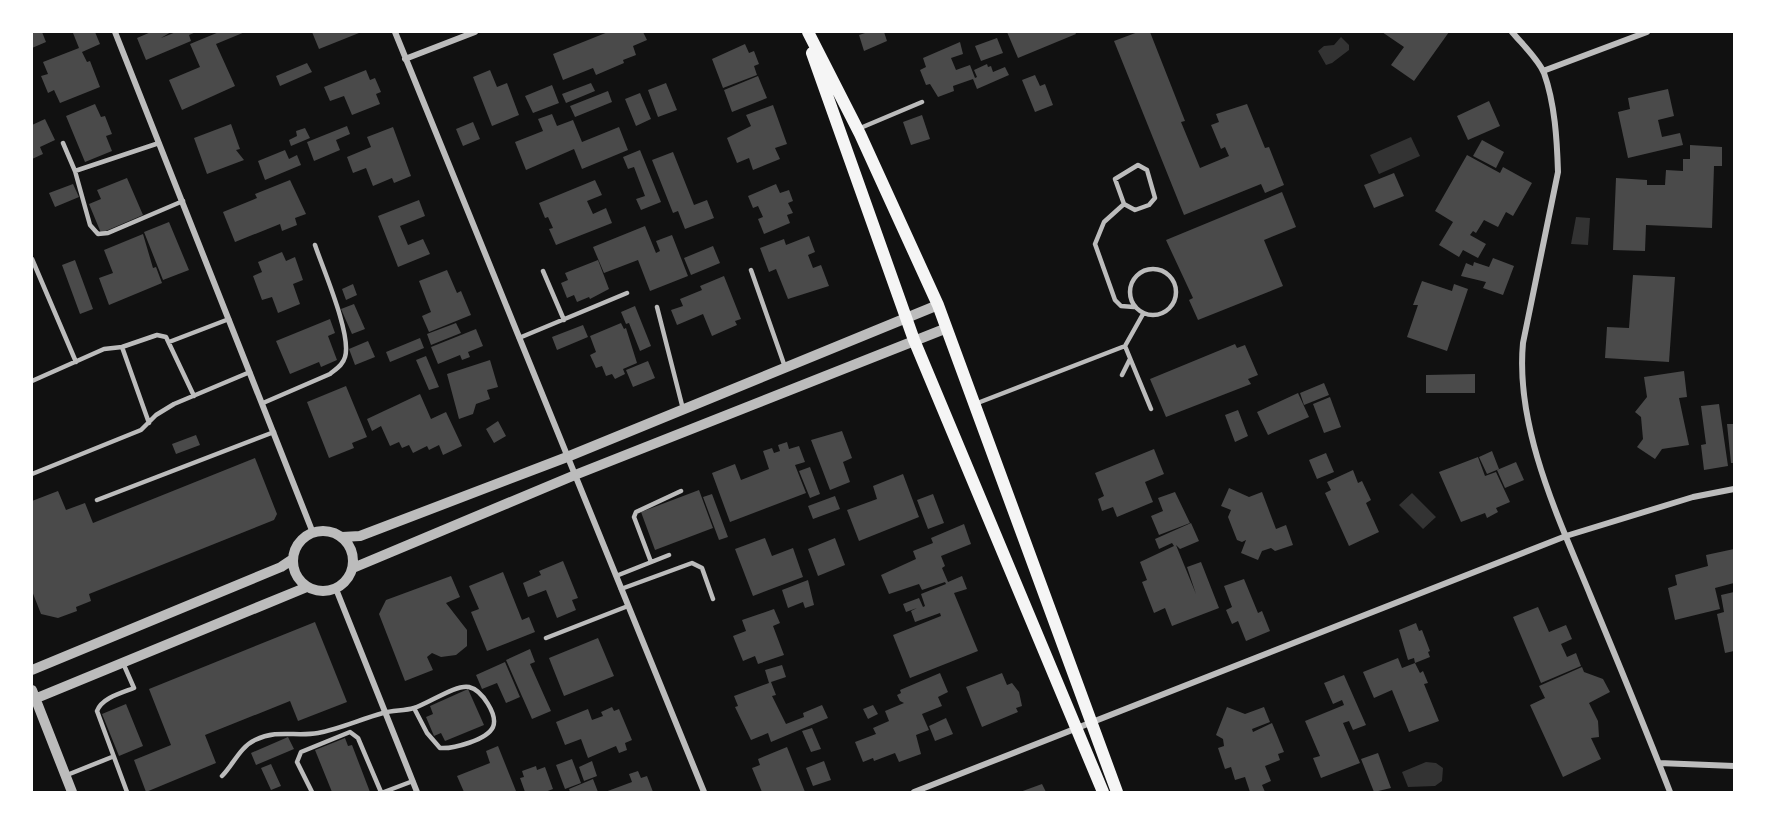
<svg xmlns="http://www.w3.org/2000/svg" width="1766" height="824" viewBox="0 0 1766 824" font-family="'Open Sans',sans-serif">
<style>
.water{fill:#333}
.building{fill:#4a4a4a}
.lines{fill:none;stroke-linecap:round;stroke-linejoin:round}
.service{stroke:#bcbcbc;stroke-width:4.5}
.minor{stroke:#bcbcbc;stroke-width:6}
.tertiary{stroke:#bcbcbc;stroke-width:10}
.secondary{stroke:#f5f5f5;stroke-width:12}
</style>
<rect width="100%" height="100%" fill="#111"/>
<path class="water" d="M1341,37L1349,45V50L1332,63L1326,65L1318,51L1324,46L1334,45Z
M1411,137L1420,156L1379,174L1370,155Z
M1576,217L1590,218L1588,245L1571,244Z
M1412,493L1436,517L1423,529L1399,505Z
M1426,762L1436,763L1443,768L1442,781L1435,786L1408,787L1402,772Z"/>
<path class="building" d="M32,32H42L46,42L32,48Z
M77,32H95L100,44L82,52L87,62L90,61L100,87L60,103L54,90L48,93L41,76L48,74L43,62L79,48L73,33Z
M151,32H171L161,38L176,32H196L189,35L191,41L146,60L137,38Z
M219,32H245L216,44L235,86L182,110L169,80L200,67L190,44Z
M312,32H358L359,33L319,49Z
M608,32H643L647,40L633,46L636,55L623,60L624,63L596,75L593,68L563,80L553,54Z
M868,32H884L887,41L864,51L859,35Z
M1007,32H1075L1076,34L1018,58Z
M1138,32H1150L1185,121L1181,122L1200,168L1229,156L1225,147L1221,149L1211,125L1219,122L1216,114L1247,104L1265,148L1269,147L1284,185L1265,193L1261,184L1184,215L1114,41Z
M1382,32H1449L1414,81L1391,65L1404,47Z
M997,38L1003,53L981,61L975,46Z
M960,42L963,54L951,58L956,70L970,65L975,78L977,77L974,70L987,64L988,67L991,66L993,72L1005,67L1009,75L977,89L973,79L953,86L954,91L938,97L930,84L926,85L920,70L926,67L923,58Z
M745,44L749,53L754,51L759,64L754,66L757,75L723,88L712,59Z
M307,63L312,72L280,86L276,76Z
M366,70L370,80L375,78L381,92L376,94L380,104L352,115L344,96L330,101L324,87Z
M490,70L497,87L507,83L519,115L492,126L473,77Z
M1035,75L1040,86L1045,84L1053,105L1035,112L1022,80Z
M758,76L767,98L732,112L724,90Z
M591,83L595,91L566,103L562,94Z
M666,83L677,110L658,117L648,90Z
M552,85L559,103L533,113L525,96Z
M1668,89L1674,116L1658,120L1662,137L1680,133L1683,145L1628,158L1618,112L1630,109L1628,98Z
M608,91L612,102L575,117L570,106Z
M640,93L651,119L636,126L625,99Z
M1489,101L1500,126L1468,140L1457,116Z
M95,104L101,117L105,116L112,134L106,136L112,151L85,162L66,116Z
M773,105L787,144L775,148L780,159L753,170L749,158L737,163L727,138L751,126L746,115Z
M552,114L557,126L573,120L582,142L619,127L628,150L582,169L574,149L526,170L515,142L543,131L538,119Z
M922,115L930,139L911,145L903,122Z
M45,119L55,140L40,147L43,154L32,159V125Z
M473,122L480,139L463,146L456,129Z
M231,124L240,149L236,150L244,160L207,174L194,138Z
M347,126L350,134L336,140L340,150L314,161L307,142Z
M393,127L411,176L394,183L392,178L373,186L366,168L353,173L347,157L371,147L367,137Z
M305,128L310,138L291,146L289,140L297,136L296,131Z
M1482,140L1504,152L1496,168L1473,156Z
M1690,145L1722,147V166H1714L1712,228L1646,225L1645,251L1613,250L1616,178L1647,180V185H1665L1666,170L1683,171V159H1690Z
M285,150L289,159L297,155L301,165L265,180L258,161Z
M640,150L661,202L641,210L636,199L645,196L634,167L628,169L623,157Z
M673,152L694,205L707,200L714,218L685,229L678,211L673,213L652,160Z
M1467,155L1500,173L1503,167L1532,183L1513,216L1506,212L1498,227L1484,220L1476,233L1473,231L1470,235L1486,244L1478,258L1463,250L1459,257L1439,245L1453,222L1435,211Z
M1394,173L1404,196L1374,208L1364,185Z
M127,178L143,215L101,233L89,204L101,199L97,190Z
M290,180L306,214L295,218L297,225L282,231L280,224L235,242L223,212L257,198L255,194Z
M595,180L602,195L587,201L593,214L606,208L612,223L556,245L549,229L553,228L548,217L545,218L539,203Z
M73,184L79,197L55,207L49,193Z
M776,184L780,193L789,190L793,201L788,203L793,213L787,215L790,223L764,234L758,219L763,217L758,206L753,208L748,196Z
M1282,192L1296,227L1264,240L1283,286L1198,320L1189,300L1193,298L1166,240Z
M419,200L425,216L400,226L408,245L423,239L430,254L398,267L378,216Z
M169,222L189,270L163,280L144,232Z
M645,226L656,253L660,251L656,241L672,235L688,276L650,291L638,260L604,273L593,247Z
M143,234L153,268L156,267L162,283L109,305L99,278L113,273L104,250Z
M809,236L815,252L808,255L813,268L821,265L829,286L788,299L776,269L769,272L760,248L784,239L786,245Z
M713,246L720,263L691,275L684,258Z
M282,252L286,261L295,257L303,280L293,284L300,304L278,313L272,297L262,300L253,276L262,272L258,262Z
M1493,258L1514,266L1503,295L1483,288L1486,282L1461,276L1466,263L1473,266L1474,262L1489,267Z
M75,260L93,309L80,314L62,265Z
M598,260L609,289L590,299L589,297L577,302L574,295L567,298L561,283L568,280L565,273Z
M447,270L457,293L461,291L471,315L429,332L422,316L431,312L419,281Z
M1633,275L1675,277L1669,362L1605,358L1607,327L1629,328Z
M724,276L741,319L735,321L737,325L712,336L703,314L677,325L671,310L683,306L680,299L702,290L700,286Z
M1422,281L1452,291L1454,284L1468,289L1447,351L1407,337L1418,305H1413Z
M353,284L357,295L346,300L342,289Z
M354,304L365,329L352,334L341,309Z
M635,306L651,346L640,351L629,323L626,324L621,312Z
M330,319L335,333L328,336L337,360L321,367L319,362L290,374L276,341Z
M456,323L461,333L431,345L427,334Z
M621,323L624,329L626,328L637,363L623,369L625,374L615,379L612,374L606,376L602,366L596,368L590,355L596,352L590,336Z
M583,325L588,337L557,350L552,337Z
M476,329L483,346L468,352L470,357L462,360L460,355L438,364L431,347Z
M420,338L424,348L390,362L386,352Z
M368,341L375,357L355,365L349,349Z
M1235,344L1237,348L1245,345L1258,375L1248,379L1251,384L1166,417L1150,379Z
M426,356L439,387L429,390L416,360Z
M490,360L498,387L487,390L490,399L476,404L473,414L459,419L447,374Z
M648,361L655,378L633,387L626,370Z
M1684,371L1687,397L1679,398L1689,445L1662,449L1655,459L1637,447L1643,439L1641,417L1635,412L1647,397L1644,377Z
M1475,374V393H1426V375Z
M1324,383L1329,395L1304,405L1300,393Z
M346,386L367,437L352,443L354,448L329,458L307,402Z
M1298,393L1309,417L1268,435L1257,412Z
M420,394L431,419L446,412L462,446L443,455L439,445L429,450L427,446L413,453L409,445L402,448L399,442L390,446L381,426L372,431L367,419Z
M1330,397L1341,427L1324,433L1313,404Z
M1719,404L1728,466L1704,470L1701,445L1706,444L1701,406Z
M1238,410L1248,436L1235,442L1225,415Z
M498,421L506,436L494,443L486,429Z
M1727,424H1734V463H1731Z
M842,431L852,458L843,462L850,482L830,490L811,440Z
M196,435L200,445L176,454L172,444Z
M787,442L789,449L799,446L805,462L795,465L806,493L730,522L712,473L735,464L741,480L769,469L763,451L772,448L774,453L780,451L778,445Z
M1154,449L1164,474L1145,482L1153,502L1117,517L1113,507L1102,511L1098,499L1104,496L1095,473Z
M1492,451L1499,469L1487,474L1479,457Z
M1326,453L1334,472L1317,479L1309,460Z
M1478,457L1485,476L1496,472L1510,502L1496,508L1498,512L1487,518L1485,513L1461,522L1439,472Z
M255,458L277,514L274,520L89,594L91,601L76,607L77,611L58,618L41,614L32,591V501L58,491L66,510L85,503L93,523Z
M1516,462L1524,480L1505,488L1497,470Z
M810,467L820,494L810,498L799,471Z
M1353,470L1358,483L1362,481L1371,500L1366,503L1379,532L1349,546L1325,493L1331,490L1327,482Z
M903,474L919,517L859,541L847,510L877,499L873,486Z
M1229,488L1249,497L1262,492L1276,529L1286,525L1293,545L1275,551L1271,548L1262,551L1258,560L1241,553L1246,540L1242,542L1237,540L1228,517L1231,510L1221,506Z
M699,490L713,528L655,550L641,512Z
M1175,492L1190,523L1159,535L1151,516L1163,511L1158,498Z
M712,494L728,537L719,540L703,497Z
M933,494L944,523L928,529L917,500Z
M835,496L840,509L813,519L808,506Z
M1191,523L1199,541L1180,549L1176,545L1196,594L1187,567L1201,562L1219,608L1172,626L1165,608L1154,613L1142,582L1147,580L1140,562L1174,546L1172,543L1159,549L1155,539Z
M964,524L971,544L941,556L945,566L942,568L948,582L962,576L967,589L954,593L978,651L910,678L893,635L941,616L940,613L915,622L911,611L917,608L906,612L903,604L919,598L923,607L925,606L921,594L946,584L945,582L922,590L919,584L889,594L881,575L916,559L913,551L933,543L931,538Z
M765,538L772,556L793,548L803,577L753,596L735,549Z
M835,538L845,565L818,576L808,549Z
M1734,549V583L1715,588L1720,609L1675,620L1668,588L1677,585L1675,575L1708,566L1706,555Z
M563,561L578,598L572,600L576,610L557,618L546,590L528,597L523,583L541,575L539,571Z
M503,572L522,620L529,617L535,632L487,651L471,612L479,609L469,586Z
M451,576L460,597L446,603L467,630V646L456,655L441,657L432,653L427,657L433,670L405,681L379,614L386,600Z
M1244,579L1258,613L1262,611L1270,631L1246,641L1238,621L1232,624L1226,610L1232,607L1224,586Z
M808,580L814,605L805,608L803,602L788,608L782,590Z
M1734,592V651L1725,653L1717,614L1724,612L1721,595Z
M1538,607L1549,632L1566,625L1572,639L1561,644L1567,657L1576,653L1581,666L1541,683L1513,617Z
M774,609L780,623L773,626L784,655L758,664L755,656L743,661L733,636L746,631L742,620Z
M315,622L347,702L298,721L290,701L205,735L216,763L146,792L134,760L171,745L149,689Z
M1416,623L1419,631L1422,630L1430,651L1428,652L1430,657L1415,663L1414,658L1408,660L1399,630Z
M598,638L614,676L564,696L549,658Z
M530,649L535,662L530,664L551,711L532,719L506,660Z
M1398,658L1402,668L1415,663L1420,673L1423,671L1428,683L1424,684L1439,721L1409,732L1392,690L1374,698L1363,672Z
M505,662L520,697L506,703L497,683L482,689L476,675Z
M782,665L786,677L771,682L776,695L772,696L786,724L804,717L803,713L822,705L828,718L771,742L768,733L751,740L735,707L738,706L734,696L769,683L765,670Z
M1582,667L1584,672L1603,679L1610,692L1589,703L1598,721L1599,737L1591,738L1601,759L1563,777L1530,705L1545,698L1539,686Z
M940,673L948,692L938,697L942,706L922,714L929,730L916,735L921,754L899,762L895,753L874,761L873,758L863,762L855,742L876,734L873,728L889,721L885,711L904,703L900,701L897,695L901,693L900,690Z
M1002,673L1007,685L1012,683L1019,692L1022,706L1016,708L1018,712L982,727L966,687Z
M1344,675L1366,725L1353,730L1349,721L1343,723L1360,763L1321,778L1313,758L1320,756L1305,721L1344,705L1342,700L1333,704L1324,683Z
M468,689L484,725L445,741L441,733L434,736L426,717L433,714L430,706Z
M126,704L143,746L119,756L102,714Z
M873,705L878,714L868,719L863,709Z
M612,707L614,711L619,709L632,740L625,743L627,750L619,753L616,746L588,758L581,739L565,745L556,722L588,709L592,720L603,716L601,712Z
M1227,707L1245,714L1264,707L1270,722L1252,729L1253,732L1272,723L1284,752L1278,754L1280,760L1265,766L1271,781L1262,785L1265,792H1250L1245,777L1235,780L1231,767L1225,769L1218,748L1224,746L1223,739L1216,735Z
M946,718L953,734L935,741L929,726Z
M812,728L821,749L811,752L802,731Z
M288,737L294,749L256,765L251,753Z
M345,738L348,746L352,745L370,792H332L315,750Z
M498,746L516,791L464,792L457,776L490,763L486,751Z
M787,747L805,792H762L752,768L760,765L758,759Z
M1378,753L1391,788L1374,792L1361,759Z
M572,759L581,783L565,789L556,765Z
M592,761L597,776L584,781L579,767Z
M824,761L831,780L813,786L806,768Z
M271,764L281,786L271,790L261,768Z
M536,766L537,770L545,767L553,789L545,792H525L520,778L524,777L522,771Z
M638,771L641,778L647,776L653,792H605L632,782L629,774Z
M593,779L598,792H570L569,789Z
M1042,784L1046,792H1020Z"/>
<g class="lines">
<path class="service" d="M858,129L922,102
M63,143L75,171L159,143
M1138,165L1147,170L1155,198L1149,205L1135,210L1124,204L1115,179Z
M75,171L90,225L98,234L108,233L183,201
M1124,204L1104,222L1095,244L1115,300L1121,306L1134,307
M32,259L76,362
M1130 292a23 23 0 1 1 46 0a23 23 0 1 1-46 0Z
M751,270L785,367
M543,271L564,320
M657,307L683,409
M519,338L627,293
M169,342L229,319
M1125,346L1151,409
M1122,375L1130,359
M32,381L104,349L122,347
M263,403L330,374C336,369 343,365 345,357C352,335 323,269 315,245
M975,404L1125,346L1143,314
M149,423L122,347L157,335L166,337L194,396
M32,474L141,430L156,415L174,404L250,372
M97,500L274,432
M651,562L634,517L636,512L681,491
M616,576L669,555
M621,589L692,563L702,568L713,599
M546,638L628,606
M123,663L134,688C121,693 102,698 97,711L127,792
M67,775L112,757
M222,776C233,765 240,747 255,740C278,729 295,737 318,733C340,729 361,719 383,713C393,710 404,711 414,708C428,704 456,684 469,687C482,690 498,715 493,727C487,740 453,749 440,748L427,733L414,708
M312,792L297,762L301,752L350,732L358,738L381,792
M384,792L413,781"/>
<path class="minor" d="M115,32L313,533
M395,32L704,792
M1512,32C1522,44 1538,59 1544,73C1555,104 1557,140 1558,172L1523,343C1515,428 1559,519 1591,597C1618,662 1645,727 1670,792
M405,59L475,32
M1543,71L1647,32
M336,589L417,792
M1659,763L1734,766
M914,792L1566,536L1693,497L1734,489"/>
<path class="tertiary" d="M293 561a30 30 0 1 1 60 0a30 30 0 1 1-60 0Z
M342,537L360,536L567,457L938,305
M353,568L575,475L947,328
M32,670L281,567L293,559
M32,690L72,792
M32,700L307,587"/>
<path class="secondary" d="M808,32L860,134L938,305L1117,792
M812,53L914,340L1103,792"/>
</g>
<rect width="1766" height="824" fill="none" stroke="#ffffff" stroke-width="66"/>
</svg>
